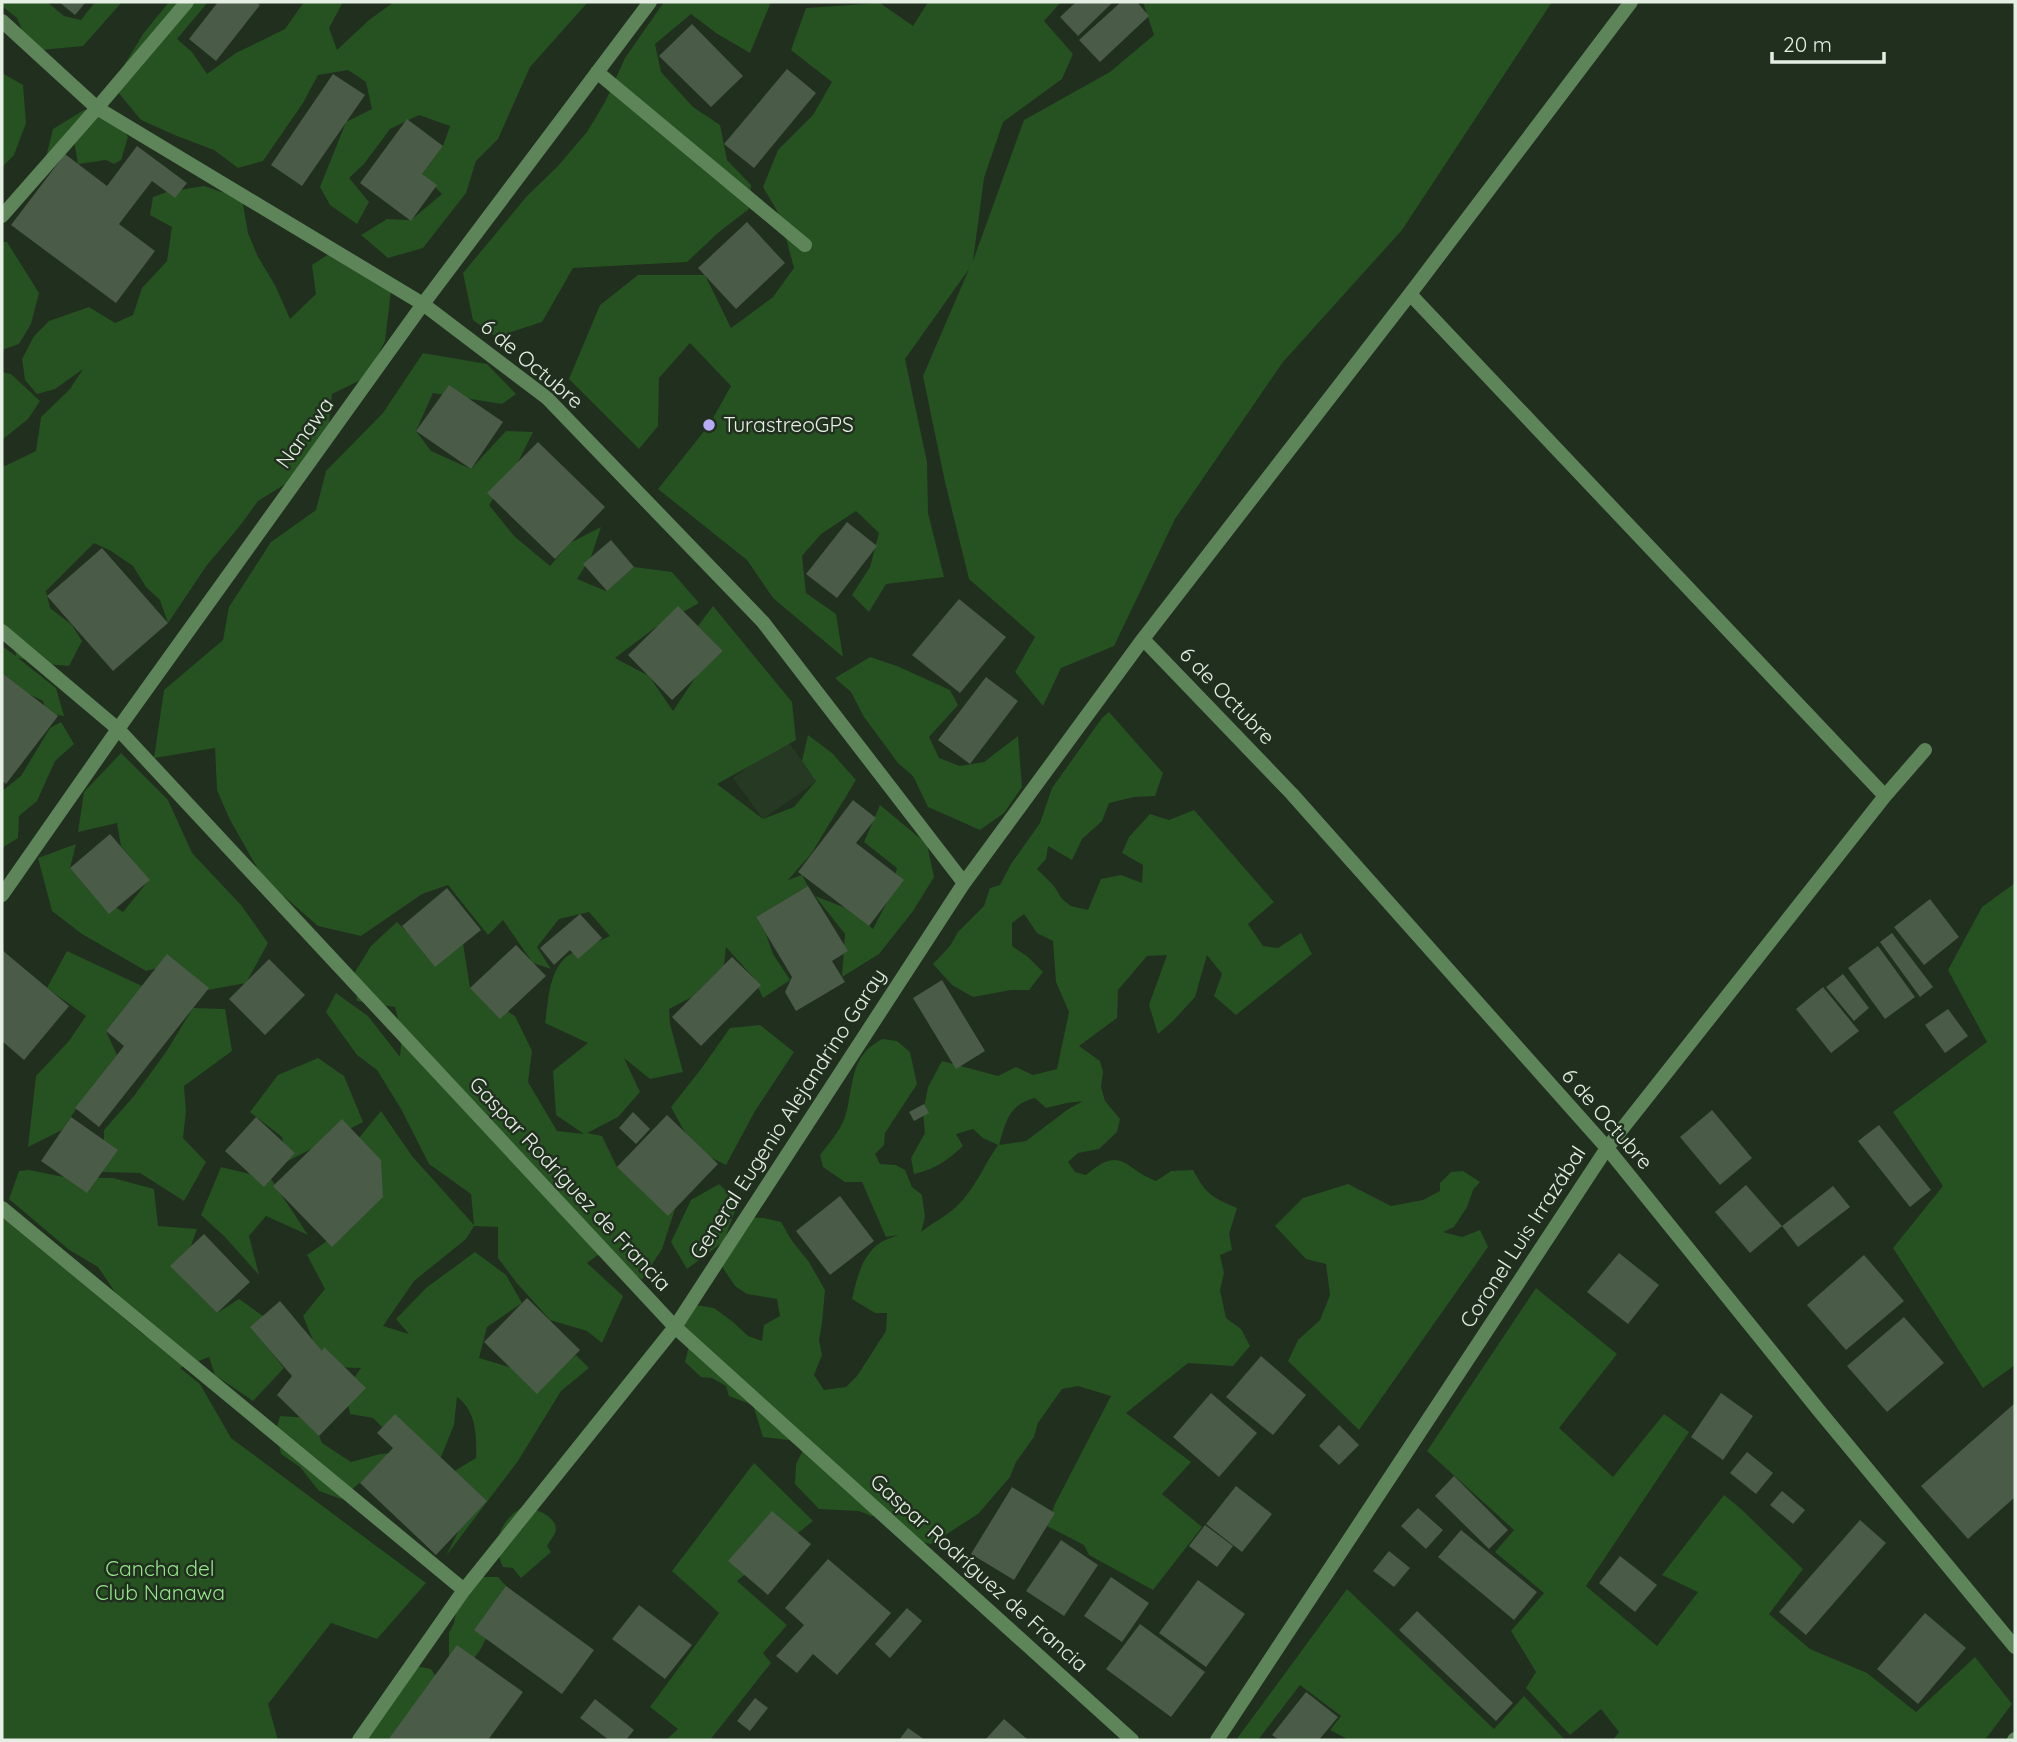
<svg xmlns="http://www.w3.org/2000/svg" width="2017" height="1742" viewBox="0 0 2017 1742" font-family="Quicksand,sans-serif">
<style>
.built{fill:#263a23}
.green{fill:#265121;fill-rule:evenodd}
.building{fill:#4a5b48}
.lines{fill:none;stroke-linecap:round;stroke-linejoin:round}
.street{stroke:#5e8559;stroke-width:14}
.poi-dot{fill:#b8abf7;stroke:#202f1e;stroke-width:2.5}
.labels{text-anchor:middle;stroke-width:5;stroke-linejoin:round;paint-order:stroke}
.street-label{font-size:21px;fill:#e5efe4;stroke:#202f1e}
.poi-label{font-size:21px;fill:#e5efe4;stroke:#202f1e;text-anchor:start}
.park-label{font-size:21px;fill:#95e68b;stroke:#202f1e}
</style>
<rect width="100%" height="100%" fill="#202f1e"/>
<path class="built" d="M786,739L817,781L763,819L733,778Z"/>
<path class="green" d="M2,2H47L64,16L81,20L95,2H122L83,46L31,51L17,18L2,6Z
M169,2H208L177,39L192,52L207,74L236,53L285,29L304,2H343L329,28L337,50L369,20L394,2H588L530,67L498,139L476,161L466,193L423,248L388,258L361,235L387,219L411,220L442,194L422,174L443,146L450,126L419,115L390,129L364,164L349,178L369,202L357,224L330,205L320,187L346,122L372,109L366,82L348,70L318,75L303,103L263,161L238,168L214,150L177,136L141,120L112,85L143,34Z
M664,2H771L750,53L716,33L691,14L655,44L661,72L693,107L720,125L727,160L751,185L749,209L719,232L687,262L573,268L542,322L496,337L473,320L463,273L527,196L558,166L587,132L605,102L625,58Z
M928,2H1061L1044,21L1073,54L1062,79L1003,122L984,178L973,261L1024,120L1110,72L1154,35L1143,2H1552L1402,230L1283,362L1175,519L1114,646L1061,668L1043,706L1015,672L1035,637L969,579L945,482L923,376L969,269L905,359L927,462L928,513L944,577L886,584L869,612L852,595L870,567L879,533L856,511L821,534L802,556L806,593L836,614L843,657L773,598L747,560L658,489L709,425L731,386L690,343L659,378L658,426L639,449L569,379L600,305L638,275H705L731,328L773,297L794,268L780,216L763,187L778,150L813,115L832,82L791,50L806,8L880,3L913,26Z
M2,73L23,85L26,123L14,155L2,167Z
M84,110L113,114L128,137L121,160L114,164L106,160L78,164L73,135L59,162L42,173L53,129Z
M204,186L242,199L248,233L258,257L275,285L290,319L316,294L312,265L335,250L391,291L385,341L367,377L332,394L327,446L308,470L258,501L239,527L207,565L168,623L160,600L146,587L133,566L111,551L94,543L46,591L50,608L72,625L82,641L69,666L46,664L18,658L56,688L64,716L46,713L43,701L27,693L2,673V646L16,656L13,636L2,626V465L5,466L36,451L41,417L70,389L83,369L55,389L37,394L25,380L22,359L34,336L49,321L89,307L115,323L133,315L142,288L167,261L172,227L150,215L153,197L167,192Z
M2,242H7L39,293L31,324L19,344L2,350Z
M423,353L487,364L516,394L502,404L433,393L416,431L431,451L471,469L506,431L533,432L517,464L489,505L514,536L550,566L570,543L601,527L591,557L577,579L606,591L634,567L672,572L699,603L656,627L615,658L649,676L673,711L697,675L723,651L698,626L713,606L792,702L796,740L717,784L763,819L794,807L816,781L802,761L808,735L832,753L856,780L811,854L788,880L802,875L808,886L756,917L766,934L773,954L790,980L763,998L753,977L726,947L724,965L692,997L669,1009L670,1024L683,1072L650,1079L624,1058L640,1092L618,1117L587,1133L602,1136L617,1167L657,1193L675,1209L662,1249L642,1280L605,1250L587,1263L623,1296L602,1343L587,1331L550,1320L516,1282L498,1258V1227L474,1226L466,1239L414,1281L383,1326L409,1334L396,1319L426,1288L475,1252L506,1275L522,1303L487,1327L479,1358L519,1370L533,1389L576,1355L589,1368L561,1391L518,1461L446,1556L458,1532L448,1510V1475L476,1458C477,1435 476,1411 457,1397L454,1425L439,1462L397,1442L373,1418L350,1414L345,1391L361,1368L331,1367L313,1340L303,1316L325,1289L307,1255L327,1241L359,1138L381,1111L412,1156L474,1225L471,1194L429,1164L401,1109L377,1070L357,1055L326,1012L336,993L368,1016L400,1057L402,1035L395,1007L357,1001L355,972L371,946L397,922L430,955L463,943L470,988L515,1016L532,1051L528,1082L557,1131L584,1134L556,1115L553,1071L588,1043L545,1023C549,999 548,965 574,952C585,946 598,942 610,936L589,912L559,919L537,947L551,969L533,963L503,920L488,935L448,885L422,894L361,936L318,926L263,878L229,818L217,790L215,748L154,758L164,690L223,640L229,607L271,542L316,510L326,471L383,413Z
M2,372L11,374L40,401L28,419L2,440Z
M870,657L897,666L950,690L958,705L929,737L939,758L960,766L984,762L1018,736L1022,787L1004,813L980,830L928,807L913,776L898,763L864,717L851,692L835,678Z
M1109,712L1163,773L1155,796L1134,797L1109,803L1102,821L1082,839L1072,860L1048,846L1046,859L1037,869L1054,886L1062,899L1071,906L1088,910L1101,879L1121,875L1142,883L1143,865L1122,853L1129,837L1150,814L1169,820L1194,810L1274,902L1248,924L1263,946L1278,948L1301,933L1312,954L1236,1015L1214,996L1222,974L1207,955L1195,997L1173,1021L1158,1034L1149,1005L1167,955L1147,956L1118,990L1117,1018L1079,1046L1100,1061L1103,1072L1101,1087L1105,1101L1120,1119L1117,1132L1099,1149L1078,1153L1068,1162L1075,1172L1086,1175C1122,1144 1124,1169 1156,1181L1171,1171L1193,1170C1207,1195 1211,1197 1237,1208L1229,1234L1232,1250L1220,1255L1224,1273L1220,1290L1226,1318L1241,1329L1250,1346L1233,1366L1188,1363L1126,1413L1191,1462L1162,1494L1202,1527L1153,1590L1089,1555L1084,1545L1047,1526L1055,1504L1111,1396L1078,1386L1062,1389L1038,1423L1034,1437L1016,1462L1010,1477L978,1514L931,1544L919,1542L891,1516H871L859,1511L819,1509L795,1484L796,1464L804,1448L806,1435L788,1440L763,1437L753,1405L729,1396L726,1386L712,1378L701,1377L685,1362L689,1346L683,1324L696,1305L714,1308L733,1322L748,1336L762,1341L764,1325L780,1316L777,1299L747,1294L735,1286L723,1268V1242L687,1269L671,1242L691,1200L719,1184L738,1203L725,1238L744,1217L764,1218L781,1222L792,1241L809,1262L825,1290L822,1323L819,1340L822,1355L814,1375L824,1390L846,1387L857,1376L886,1331L887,1313H875L852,1299C857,1278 862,1253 883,1241C887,1239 894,1237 898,1235L886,1237L862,1182H845L823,1167L820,1155C829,1143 840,1131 845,1117C852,1096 850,1065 868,1049C872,1045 877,1042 882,1039L897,1041L910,1052L917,1084L885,1133L884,1145L875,1154L880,1164L896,1165L905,1170L912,1187L922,1195L925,1217L921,1232C932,1223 947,1216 957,1206C975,1189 984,1165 998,1145L983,1138L973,1129L956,1134L963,1146C947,1161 935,1169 914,1174L911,1158L925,1133L923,1112L928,1087L942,1061L998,1076L1016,1067L1033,1075L1057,1069L1069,1012L1056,982L1053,941L1037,933L1024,914L1012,923V946L1028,957L1043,972L1029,990H1011L973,997L952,985L933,964L950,946L958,932L984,906L990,888L1000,885L1011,864L1040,823L1052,788L1102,718ZM1035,1098L1046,1108L1067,1103L1083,1101L1067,1110L1026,1141L999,1145C1006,1122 1008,1105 1035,1098Z
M61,722L74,744L55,761L37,801L19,816L18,838L2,848V791L21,776L50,728Z
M121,753L168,800L192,853L241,905L268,943L246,983L191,993L177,963L146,971L82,934L52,911L38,858L76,844L70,868L89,890L123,912L149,880L121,846L117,823L78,832L84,792Z
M880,805L927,844L934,877L913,911L879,954L842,977L845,934L815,896L846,908L873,929L888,900L897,868L864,842Z
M2015,883V1365L1983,1388L1893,1248L1943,1186L1893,1112L1987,1042L1948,970L1982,907Z
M67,951L142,986L106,1031L117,1055L85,1096L62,1130L28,1147L36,1076L69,1041L86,1016L47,988Z
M193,1008L225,1009L232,1051L184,1086L186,1111L183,1138L206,1162L184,1201L140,1173L103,1172L104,1130L134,1096L166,1052Z
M760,1025L794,1052L755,1111L726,1165L694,1149L671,1107L701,1069L730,1028Z
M318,1058L344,1076L363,1122L288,1161L282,1137L250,1112L278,1075Z
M221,1167L271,1179L308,1235L266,1216L249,1236L259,1275L225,1237L201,1215Z
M29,1170L64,1177L113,1178L154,1189L158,1226L197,1229L191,1246L184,1280L217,1313L239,1299L263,1316L268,1348L284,1368L253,1401L215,1375L209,1357L180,1368L200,1384L231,1438L426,1583L377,1639L331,1623L268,1704L278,1740H2V1216L145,1336L98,1267L68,1249L9,1199L19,1171Z
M1463,1171L1480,1182L1473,1190L1467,1207L1454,1227L1443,1232L1462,1237L1480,1230L1488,1247L1359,1430L1288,1361L1298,1340L1320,1320L1330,1295L1326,1264L1306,1259L1275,1226L1303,1198L1348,1184L1391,1206L1423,1200L1440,1191V1183L1451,1172Z
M1536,1288L1617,1354L1559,1428L1613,1477L1664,1414L1689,1432L1586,1586L1657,1646L1698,1592L1662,1575L1724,1495L1741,1509L1803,1569L1769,1614L1810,1649L1867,1673L1916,1712L1975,1657L2012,1704L1985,1740H1613L1619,1732L1601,1709L1570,1735L1526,1688L1536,1672L1511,1631L1544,1593L1495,1552L1514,1530L1427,1451Z
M280,1416L312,1418L322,1443L351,1462L380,1454L394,1453L341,1499L319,1491L300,1467L281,1454L276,1430Z
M754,1463L813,1521L737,1581L787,1625L763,1653L771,1663L710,1740H666L678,1729L650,1707L719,1613L672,1571Z
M523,1507C534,1508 556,1515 556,1530C555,1535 550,1541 547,1546L551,1552L521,1578L513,1568L503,1567C491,1543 500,1520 523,1507Z
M482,1577H498L506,1586L509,1595L480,1650L466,1669L449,1657V1633L454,1623L457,1607Z
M1347,1589L1494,1729L1524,1696L1565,1740H1349L1330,1730L1341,1716L1300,1685L1258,1740H1236Z
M415,1666L431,1669L436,1677L394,1740H364Z"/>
<path class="building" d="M59,2H86L75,15Z
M218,2H255L260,5L216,61L189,39Z
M1076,2H1113L1078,36L1060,17Z
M1121,2H1137L1149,16L1100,62L1079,40Z
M692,24L743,76L711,107L659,56Z
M787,69L816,93L754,168L724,144Z
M333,74L365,95L302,186L271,165Z
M407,119L443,146L422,174L437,185L411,221L360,183Z
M137,146L187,183L175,198L152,181L119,224L155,251L116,303L11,225L65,154L107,186Z
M747,222L785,263L736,309L698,268Z
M449,385L503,422L471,469L416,431Z
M538,442L605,507L555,559L487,493Z
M847,522L877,546L837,598L806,574Z
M611,540L634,567L607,591L583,564Z
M102,548L168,623L113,671L47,596Z
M959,599L1006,637L960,693L912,655Z
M678,606L723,651L672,700L628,655Z
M2,673L58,716L6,784L2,781Z
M986,677L1018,701L970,764L938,740Z
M853,800L876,818L856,843L904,880L869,926L798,872Z
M110,834L150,880L109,914L70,868Z
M808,886L848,951L832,961L845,982L796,1011L785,992L792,977L756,917Z
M447,888L481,930L435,967L402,926Z
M1930,899L1959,937L1924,965L1894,927Z
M580,914L602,938L578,959L570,950L554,965L540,948Z
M1892,933L1933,987L1920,997L1880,942Z
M516,945L546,976L500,1019L470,988Z
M1878,946L1915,997L1885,1019L1848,968Z
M2,950L69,1006L24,1060L2,1041Z
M167,954L209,988L99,1127L75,1108L124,1046L106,1031Z
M732,957L761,985L701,1046L672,1017Z
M269,959L305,995L265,1035L229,999Z
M1843,974L1869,1008L1854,1021L1826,987Z
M942,980L985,1051L956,1069L913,998Z
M1823,987L1859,1031L1831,1053L1796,1009Z
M1948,1009L1968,1036L1945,1053L1925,1025Z
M924,1104L929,1113L914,1121L909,1112Z
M1712,1110L1752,1158L1720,1185L1680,1137Z
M633,1112L650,1129L636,1144L619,1128Z
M667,1115L718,1164L668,1216L617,1167Z
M71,1117L118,1150L87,1193L41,1161Z
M256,1117L295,1153L264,1187L225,1151Z
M342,1119L381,1160L383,1197L332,1247L273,1186Z
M1879,1125L1931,1190L1910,1207L1858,1141Z
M1746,1185L1782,1226L1750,1253L1715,1212Z
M1833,1186L1850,1207L1798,1247L1782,1226Z
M840,1196L874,1241L830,1275L796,1231Z
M204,1234L250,1282L217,1313L170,1266Z
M1619,1253L1659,1285L1628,1324L1587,1292Z
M1864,1255L1904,1301L1846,1350L1807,1305Z
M527,1298L580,1350L537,1394L484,1342Z
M280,1301L322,1351L324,1347L366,1388L319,1436L277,1395L292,1376L250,1327Z
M1904,1317L1944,1363L1887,1412L1847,1366Z
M1261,1356L1306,1395L1273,1435L1226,1397Z
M1211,1393L1257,1433L1219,1477L1173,1437Z
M1721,1393L1753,1416L1723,1460L1691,1437Z
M2015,1403V1497L1968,1539L1921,1486Z
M395,1414L487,1501L436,1555L360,1483L393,1448L377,1433Z
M1339,1425L1359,1445L1339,1465L1319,1446Z
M1747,1452L1773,1473L1756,1494L1730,1473Z
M1454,1476L1508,1530L1489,1549L1435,1496Z
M1236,1486L1272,1514L1242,1552L1206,1524Z
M1012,1487L1055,1513L1014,1580L971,1554Z
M1782,1491L1805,1510L1793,1524L1770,1505Z
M1418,1508L1443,1530L1426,1549L1401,1526Z
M772,1511L811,1544L768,1595L728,1561Z
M1860,1520L1886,1543L1806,1635L1779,1612Z
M1205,1525L1233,1546L1217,1567L1189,1546Z
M1461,1530L1537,1592L1514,1620L1438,1557Z
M1061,1540L1098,1565L1064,1616L1026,1591Z
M1389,1551L1410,1568L1394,1587L1373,1571Z
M1620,1556L1657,1585L1635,1612L1599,1583Z
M828,1559L891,1613L837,1675L813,1654L797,1673L776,1656L804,1625L785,1608Z
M1111,1577L1149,1603L1122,1642L1084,1616Z
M1198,1580L1245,1614L1206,1667L1159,1633Z
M506,1586L594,1650L562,1694L474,1630Z
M639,1605L692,1645L665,1679L612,1639Z
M907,1608L922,1621L890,1658L875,1644Z
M1417,1611L1513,1703L1496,1721L1399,1630Z
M1925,1613L1966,1648L1918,1704L1877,1669Z
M1140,1624L1205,1672L1171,1717L1106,1669Z
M457,1645L523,1692L488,1740H388Z
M1306,1692L1338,1717L1319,1740H1279L1272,1735Z
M755,1698L768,1708L750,1731L737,1721Z
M595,1699L634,1730L626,1740H609L580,1718Z
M1004,1719L1028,1740H985Z
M908,1728L925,1740H899Z"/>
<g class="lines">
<path class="street" d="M2,21L97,108L423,304L547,398L763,622L964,883
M597,72L805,245
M2,216L97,108L187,2
M1410,294L1631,2
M2,631L118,729L675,1327L1132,1740
M1143,639L1292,794L1607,1148L1821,1413L2015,1647
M2,895L118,729L423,304L650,2
M2,1208L464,1590
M359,1740L464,1590L675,1327L964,883L1143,639L1410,294L1885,796
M1217,1740L1607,1148L1885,796L1925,750
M2014,1740L2015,1739"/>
</g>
<circle class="poi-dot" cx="709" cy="425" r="7"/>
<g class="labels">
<g class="street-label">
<text transform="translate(532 364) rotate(40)" y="7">6 de Octubre</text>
<text transform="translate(305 433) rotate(-54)" y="7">Nanawa</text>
<text transform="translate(1227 696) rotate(46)" y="7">6 de Octubre</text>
<text transform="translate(788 1114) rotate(-57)" y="7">General Eugenio Alejandrino Garay</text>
<text transform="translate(1607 1119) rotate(49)" y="7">6 de Octubre</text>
<text transform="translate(570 1184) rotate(47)" y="7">Gaspar Rodríguez de Francia</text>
<text transform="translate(1523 1237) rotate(-57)" y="7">Coronel Luis Irrazábal</text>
<text transform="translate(979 1573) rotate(42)" y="7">Gaspar Rodríguez de Francia</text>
</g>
<g class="poi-label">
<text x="723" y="432">TurastreoGPS</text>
</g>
<g class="park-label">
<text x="160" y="1576">Cancha del<tspan x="160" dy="24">Club Nanawa</tspan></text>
</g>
</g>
<rect width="2017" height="1742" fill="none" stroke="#e5efe4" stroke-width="7"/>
<path d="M1772 52v10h112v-10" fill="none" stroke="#e5efe4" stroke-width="3.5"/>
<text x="1783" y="52" font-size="21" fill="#e5efe4" stroke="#202f1e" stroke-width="5" paint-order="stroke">20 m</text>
</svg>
